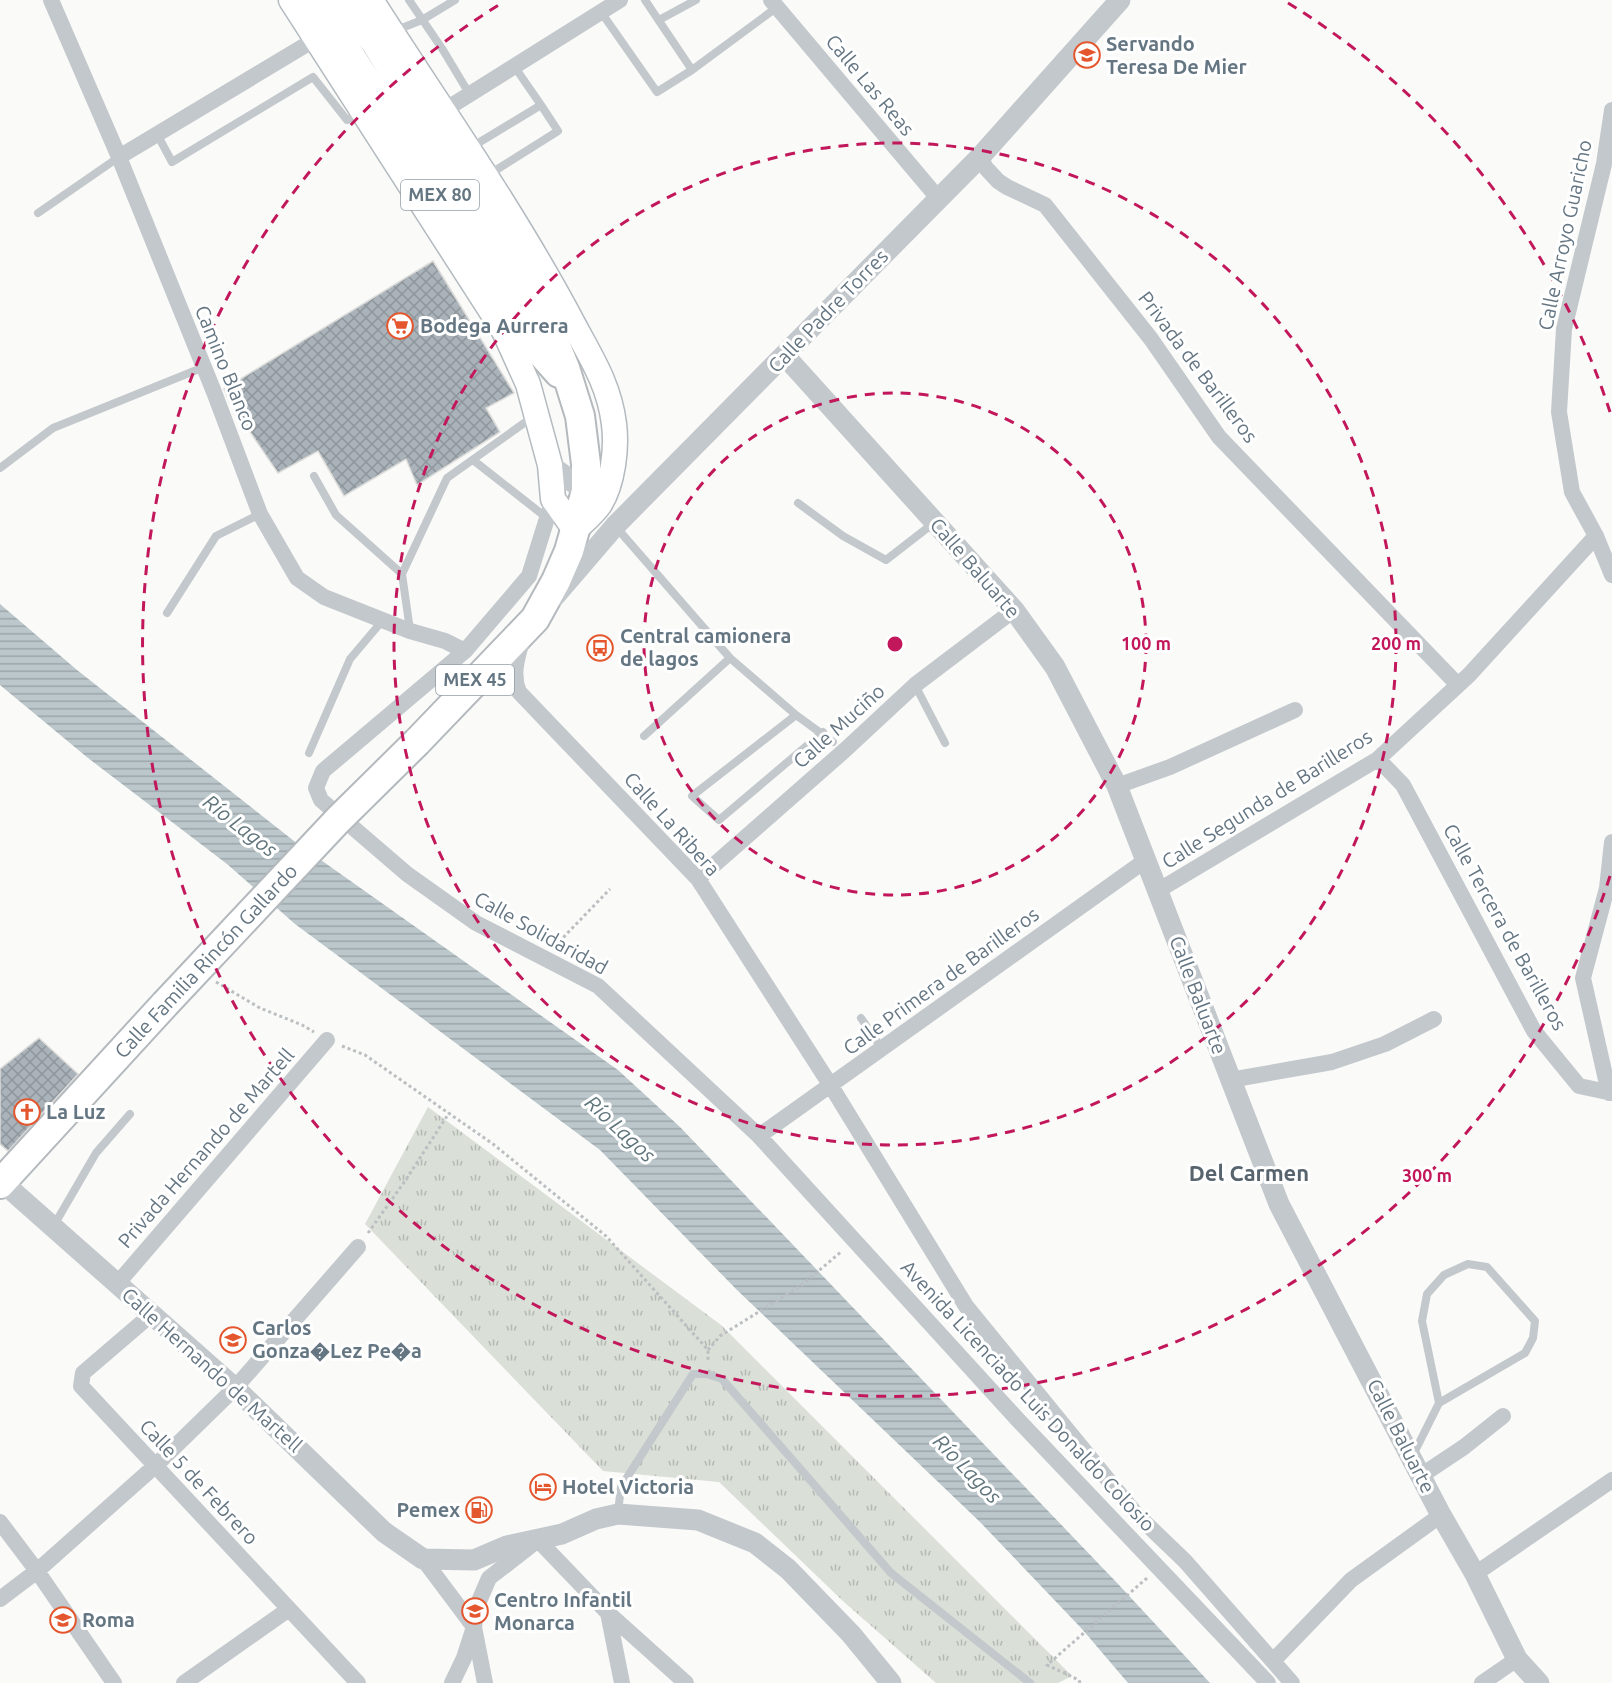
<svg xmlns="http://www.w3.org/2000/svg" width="1612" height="1683" viewBox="0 0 1612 1683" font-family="Ubuntu,sans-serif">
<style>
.park{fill:url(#park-tufts)}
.water{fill:url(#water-rules)}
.building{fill:url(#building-cross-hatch);stroke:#dcdcda;stroke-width:1.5}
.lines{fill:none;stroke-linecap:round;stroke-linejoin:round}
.secondary-casing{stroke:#b3babf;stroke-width:27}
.trunk-casing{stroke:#b4b9bd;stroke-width:32}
.path{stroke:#bbbfc2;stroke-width:3;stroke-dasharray:3 3;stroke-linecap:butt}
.service{stroke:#c3c8cc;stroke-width:8}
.minor{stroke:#c3c8cc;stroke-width:16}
.tertiary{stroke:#c3c8cc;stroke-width:21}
.secondary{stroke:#fff;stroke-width:24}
.trunk{stroke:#fff;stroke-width:28}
.trunk-bridge-casing{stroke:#b4b9bd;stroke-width:32;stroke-linecap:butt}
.trunk-bridge{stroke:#fff;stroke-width:28}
.ring{fill:none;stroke:#c2185b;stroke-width:3;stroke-dasharray:10 8}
.labels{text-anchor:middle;stroke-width:6;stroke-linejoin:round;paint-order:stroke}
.shield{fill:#fff;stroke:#939fa8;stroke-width:1.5}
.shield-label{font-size:18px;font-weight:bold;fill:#657683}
.poi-label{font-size:20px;font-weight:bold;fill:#657683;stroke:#fff;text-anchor:start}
.street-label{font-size:20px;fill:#657683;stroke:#fff}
.water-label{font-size:21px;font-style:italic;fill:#60757c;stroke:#fff}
.quarter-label{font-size:22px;font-weight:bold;fill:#57646e;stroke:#fff}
.centre{fill:#c2185b;stroke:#fff;stroke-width:3}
.ring-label{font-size:18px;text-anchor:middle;font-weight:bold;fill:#c2185b;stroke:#fff;stroke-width:6;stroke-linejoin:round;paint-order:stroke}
</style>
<defs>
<pattern id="park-tufts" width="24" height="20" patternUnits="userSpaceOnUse" patternTransform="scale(1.5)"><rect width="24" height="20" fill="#dadfd7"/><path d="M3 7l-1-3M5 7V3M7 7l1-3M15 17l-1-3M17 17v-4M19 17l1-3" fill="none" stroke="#b4b9b4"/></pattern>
<pattern id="water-rules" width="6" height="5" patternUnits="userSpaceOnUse" patternTransform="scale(1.5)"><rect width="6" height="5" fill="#bbc7cb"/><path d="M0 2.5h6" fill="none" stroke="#9ca6aa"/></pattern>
<pattern id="building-cross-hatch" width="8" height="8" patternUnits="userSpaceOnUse" patternTransform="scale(1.5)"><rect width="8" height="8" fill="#aab3b9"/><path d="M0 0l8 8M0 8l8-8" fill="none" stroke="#8e969c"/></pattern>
</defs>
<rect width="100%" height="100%" fill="#fafaf8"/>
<path class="park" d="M428,1107L721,1325L1072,1676L1058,1683H936L844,1602L719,1482L603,1471L365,1224Z"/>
<path class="water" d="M0,604L77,670L294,841L618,1070L680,1127L1119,1585L1210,1683H1128L1082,1629L980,1522L737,1290L600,1150L295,924L227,864L88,758L0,685Z"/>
<path class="building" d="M433,261L514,393L486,408L500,432L417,485L406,459L344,496L318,451L278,473L229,401L224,389Z
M39,1038L78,1074L8,1151L0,1144V1069Z"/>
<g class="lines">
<g class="secondary-casing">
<path id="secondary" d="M291,0L504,331L528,384L550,465L553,499L575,530C583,522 594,513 600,504C613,483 617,448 614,424C609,382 588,353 569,316C510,206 438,105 371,0"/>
</g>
<g class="trunk-casing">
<path id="trunk" d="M315,0L533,344L559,373
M345,0L376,43L547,324L565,368L580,416L586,464V491L569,551L556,581L535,619L417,742
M0,1184L165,1004"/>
</g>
<path class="path" d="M555,946L610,889
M216,982L260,1008L302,1025L314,1032
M342,1046L365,1055L493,1144L606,1236L708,1350V1362
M368,1233L405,1181L449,1113
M708,1350L720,1336L802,1285L842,1251
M1080,1683L1079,1680L1047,1665L1147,1578"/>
<path class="service" d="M409,0L443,50L470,95
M601,12L657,92L692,70L645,0
M659,20L696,0
M394,31L422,20L455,0
M514,66L541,105
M692,70L776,8
M157,134L172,162L313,77L347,120L361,114
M470,148L541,105L558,131L488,175
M38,213L119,157
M473,460L547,518
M0,468L53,428L204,367
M314,476L336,515L402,574L410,630
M798,503L843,536L886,560L935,522
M616,527L730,658L796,715
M402,574L447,478L534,416
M167,613L216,536L260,514
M915,685L945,743
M823,732L719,820L692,796L796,715L833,742
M644,736L730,658
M309,753L350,659L383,620
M861,1018L882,1049
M53,1227L96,1153L130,1114
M1413,1455L1439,1403L1422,1321L1427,1294L1444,1275L1468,1264L1487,1267L1535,1321L1533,1338L1525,1353L1439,1403
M618,1512L621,1487L693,1374H707L722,1379L891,1573L1030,1683"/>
<path class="minor" d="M51,0L119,157L214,392L260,514L297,578L324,597L410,631L445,641L465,651
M771,0L938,198
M1612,110L1604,164L1564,329L1559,412L1572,492L1596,536L1612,575
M443,111L620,0
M119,157L324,34
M980,157L986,168L998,181L1007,187L1045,205L1151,339L1219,437L1458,685
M553,499L529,576L465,651L323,771L316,788L321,800L407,874L476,923L598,986L759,1136L1019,1421L1268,1683
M523,637C518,656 511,673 519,692L698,879L831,1086L966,1306L1136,1514L1185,1561L1292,1683
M1378,759L1403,785L1534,1031L1579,1086L1612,1093
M1117,786L1170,767L1295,710
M698,879L845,750L915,685L1014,610
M1159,890L1378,759L1469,675L1596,536
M1230,1080L1332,1062L1385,1044L1434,1019
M1609,1093L1583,978L1607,888L1612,842
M759,1136L1146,860
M117,1284L327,1040
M153,1313L83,1373L81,1386L358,1683
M1422,1475L1464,1447L1503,1416
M0,1522L37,1571L114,1683
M423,1559L474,1627L485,1683
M1475,1574L1612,1480
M0,1599L37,1571L155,1466L235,1388L358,1247
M608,1613L622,1683
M1273,1661L1351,1580L1441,1515
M184,1683L289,1609
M452,1683L464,1658L474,1627L477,1606L489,1578L538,1540L608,1613L686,1683
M1482,1683L1517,1659"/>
<path class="tertiary" d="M785,356L1014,610L1055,667L1117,786L1279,1204L1441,1515L1475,1574L1517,1659L1539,1683
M550,465L593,497
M555,596L615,526L980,157L1120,0
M0,1180L235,1388L384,1532L423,1559L474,1560L507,1546L562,1534L596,1519L618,1514L698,1520L755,1543L788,1569L851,1634L891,1683"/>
<use href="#secondary" class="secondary"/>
<use href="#trunk" class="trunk"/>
<g class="trunk-bridge-casing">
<path id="trunk-bridge" d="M165,1004L338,820L417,742"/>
</g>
<use href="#trunk-bridge" class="trunk-bridge"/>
</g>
<g class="ring">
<circle cx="895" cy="644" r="251"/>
<circle cx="895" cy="644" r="501"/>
<path d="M1610 876A752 752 0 1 1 502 3M1288 3A752 752 0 0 1 1610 412"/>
</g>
<defs>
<g id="school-ring" transform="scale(1.35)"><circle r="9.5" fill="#fff" stroke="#e4572e" stroke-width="1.5"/><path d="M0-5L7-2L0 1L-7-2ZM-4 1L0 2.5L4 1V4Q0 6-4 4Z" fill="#e4572e"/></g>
<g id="supermarket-ring" transform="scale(1.35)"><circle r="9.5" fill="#fff" stroke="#e4572e" stroke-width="1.5"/><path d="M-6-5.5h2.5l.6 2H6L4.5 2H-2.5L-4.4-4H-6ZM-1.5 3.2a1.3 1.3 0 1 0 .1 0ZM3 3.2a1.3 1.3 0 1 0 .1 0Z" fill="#e4572e"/></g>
<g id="bus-ring" transform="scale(1.35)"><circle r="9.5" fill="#fff" stroke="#e4572e" stroke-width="1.5"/><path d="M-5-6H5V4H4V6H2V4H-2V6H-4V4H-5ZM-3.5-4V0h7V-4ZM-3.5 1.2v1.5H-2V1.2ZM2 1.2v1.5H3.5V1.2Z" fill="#e4572e"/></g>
<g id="church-ring" transform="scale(1.35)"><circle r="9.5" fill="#fff" stroke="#e4572e" stroke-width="1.5"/><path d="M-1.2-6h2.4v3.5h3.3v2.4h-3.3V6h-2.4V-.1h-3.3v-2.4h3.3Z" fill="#e4572e"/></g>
<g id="hotel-ring" transform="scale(1.35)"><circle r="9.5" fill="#fff" stroke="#e4572e" stroke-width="1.5"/><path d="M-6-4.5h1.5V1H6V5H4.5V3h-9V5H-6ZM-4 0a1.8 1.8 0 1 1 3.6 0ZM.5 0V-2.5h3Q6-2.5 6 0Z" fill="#e4572e"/></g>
<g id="fuel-ring" transform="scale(1.35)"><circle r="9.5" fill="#fff" stroke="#e4572e" stroke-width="1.5"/><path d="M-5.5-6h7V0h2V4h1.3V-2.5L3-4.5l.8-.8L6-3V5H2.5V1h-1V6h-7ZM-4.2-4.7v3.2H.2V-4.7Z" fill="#e4572e"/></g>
</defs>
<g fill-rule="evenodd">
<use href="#school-ring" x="1087" y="55"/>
<use href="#supermarket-ring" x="400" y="326"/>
<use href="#bus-ring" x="600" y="648"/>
<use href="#church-ring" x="27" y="1112"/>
<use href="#school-ring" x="233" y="1340"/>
<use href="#hotel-ring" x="543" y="1487"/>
<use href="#fuel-ring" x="479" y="1510"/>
<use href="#school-ring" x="475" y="1611"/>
<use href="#school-ring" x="63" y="1620"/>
</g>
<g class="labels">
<g class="shield">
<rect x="401" y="180" width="78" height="30" rx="4.5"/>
<rect x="436" y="665" width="78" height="30" rx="4.5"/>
</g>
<g class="shield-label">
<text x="440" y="201">MEX 80</text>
<text x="475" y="686">MEX 45</text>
</g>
<g class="poi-label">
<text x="1106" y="51">Servando<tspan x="1106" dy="23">Teresa De Mier</tspan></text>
<text x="420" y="333">Bodega Aurrera</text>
<text x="620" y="643">Central camionera<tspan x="620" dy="23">de lagos</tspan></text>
<text x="46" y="1119">La Luz</text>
<text x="252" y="1335">Carlos<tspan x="252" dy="23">Gonza�Lez Pe�a</tspan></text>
<text x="562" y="1494">Hotel Victoria</text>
<text x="460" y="1517" text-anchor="end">Pemex</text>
<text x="494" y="1607">Centro Infantil<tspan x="494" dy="23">Monarca</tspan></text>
<text x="82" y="1627">Roma</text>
</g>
<g class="street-label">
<text transform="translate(870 85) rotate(50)" y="7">Calle Las Reas</text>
<text transform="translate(1565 235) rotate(-78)" y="7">Calle Arroyo Guaricho</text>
<text transform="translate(828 311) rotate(-46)" y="7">Calle Padre Torres</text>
<text transform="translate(1198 367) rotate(53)" y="7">Privada de Barilleros</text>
<text transform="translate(226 368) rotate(68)" y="7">Camino Blanco</text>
<text transform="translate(975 568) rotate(49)" y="7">Calle Baluarte</text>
<text transform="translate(839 726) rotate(-42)" y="7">Calle Muciño</text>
<text transform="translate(1267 799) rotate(-32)" y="7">Calle Segunda de Barilleros</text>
<text transform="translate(672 824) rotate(48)" y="7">Calle La Ribera</text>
<text transform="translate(1505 927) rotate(61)" y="7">Calle Tercera de Barilleros</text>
<text transform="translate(541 933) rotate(29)" y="7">Calle Solidaridad</text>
<text transform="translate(206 961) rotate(-47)" y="7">Calle Familia Rincón Gallardo</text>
<text transform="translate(941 981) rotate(-36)" y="7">Calle Primera de Barilleros</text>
<text transform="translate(1198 995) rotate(69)" y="7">Calle Baluarte</text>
<text transform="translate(206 1148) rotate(-49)" y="7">Privada Hernando de Martell</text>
<text transform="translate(212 1370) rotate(42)" y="7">Calle Hernando de Martell</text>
<text transform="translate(1028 1396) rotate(47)" y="7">Avenida Licenciado Luis Donaldo Colosio</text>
<text transform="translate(1401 1436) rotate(63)" y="7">Calle Baluarte</text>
<text transform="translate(199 1482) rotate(47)" y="7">Calle 5 de Febrero</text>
</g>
<g class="water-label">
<text transform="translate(240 826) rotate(38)" y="7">Río Lagos</text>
<text transform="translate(620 1129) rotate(43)" y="7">Río Lagos</text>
<text transform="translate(967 1469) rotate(46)" y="7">Río Lagos</text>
</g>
<g class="quarter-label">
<text x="1249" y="1181">Del Carmen</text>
</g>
</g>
<circle cx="895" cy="644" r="9" class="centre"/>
<g class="ring-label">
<text x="1146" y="650">100 m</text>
<text x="1396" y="650">200 m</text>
<text x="1427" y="1182">300 m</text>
</g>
</svg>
